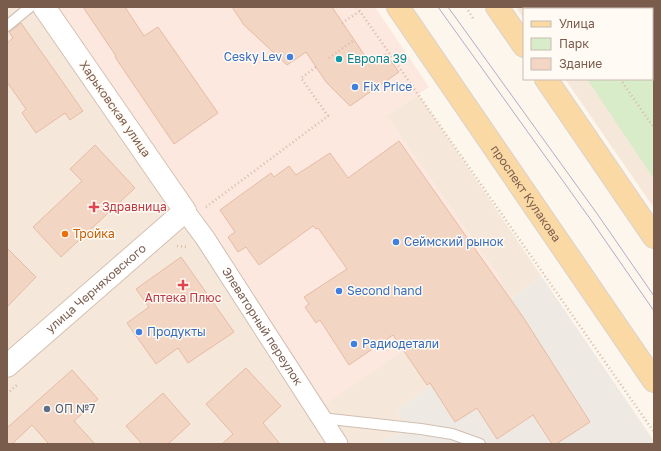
<svg xmlns="http://www.w3.org/2000/svg" width="661" height="451" viewBox="0 0 661 451" font-family="'Golos Text',sans-serif">
<style>
.residential{fill:#f5e8da}
.commercial{fill:#fde8e0}
.industrial{fill:#efe9e4}
.green{fill:#d8ecc9}
.building{fill:#f3d5c3;stroke:#e6bba3}
.lines{fill:none;stroke-linecap:round;stroke-linejoin:round}
.lane-casing{stroke:#d1beb0;stroke-width:12}
.street-casing{stroke:#d1beb0;stroke-width:21}
.secondary-casing{stroke:#d6c0b0;stroke-width:24}
.primary-casing{stroke:#dad1cd;stroke-width:24}
.path{stroke:#d9b8a5;stroke-width:2.5;stroke-dasharray:1 3;stroke-linecap:butt}
.lane{stroke:#fff;stroke-width:10}
.street{stroke:#fff;stroke-width:19}
.secondary{stroke:#fff;stroke-width:22}
.primary{stroke:#fbd9a5;stroke-width:22}
.tram{stroke:#b9a8c9;stroke-width:1}
.shop-dot{fill:#3f7fe0;stroke:#fffaf3;stroke-width:1.5}
.culture-dot{fill:#0f9aa8;stroke:#fffaf3;stroke-width:1.5}
.health-dot{fill:#e0444e;stroke:#fffaf3;stroke-width:1.5}
.food-dot{fill:#e8710a;stroke:#fffaf3;stroke-width:1.5}
.service-dot{fill:#5c6f8a;stroke:#fffaf3;stroke-width:1.5}
.labels{text-anchor:middle;stroke-width:3;stroke-linejoin:round;paint-order:stroke}
.shop-label{font-size:12px;fill:#366cbe;stroke:#fffaf3;text-anchor:start}
.culture-label{font-size:12px;fill:#0d838f;stroke:#fffaf3;text-anchor:start}
.street-label{font-size:12px;fill:#7a5c4d;stroke:#fffaf3}
.health-label{font-size:12px;fill:#be3a42;stroke:#fffaf3;text-anchor:start}
.food-label{font-size:12px;fill:#c56008;stroke:#fffaf3;text-anchor:start}
.service-label{font-size:12px;fill:#4e5e75;stroke:#fffaf3;text-anchor:start}
</style>
<rect width="100%" height="100%" fill="#fdf6ec"/>
<path class="residential" d="M7,7H359L542,277L429,355L445,377L397,410L409,430L383,440L385,444H7Z
M516,7H654V208L565,79H652V9H524V19Z"/>
<path class="commercial" d="M58,7H375L429,87L387,116L503,282L326,404Z"/>
<path class="industrial" d="M542,277L654,441V444H385L382,440L408,431L397,410L433,385L429,356Z"/>
<path class="green" d="M538,7H626L628,9H539Z
M652,60L654,63V179L587,79H652Z"/>
<path class="building" d="M83,7H125L144,36L158,27L218,113L174,144L115,57L116,56Z
M232,7H332L371,65L386,54L399,72L350,106L326,82L306,52L287,65L244,25Z
M21,23L83,111L70,120L65,113L36,133L22,113L26,109L7,82V43L13,38L9,32Z
M399,141L523,317L590,422L556,444H552L533,415L497,439L477,408L455,422L430,383L427,385L393,335L349,365L320,320L316,323L305,307L309,304L304,297L347,269L318,228L316,229L313,226L259,265L246,247L238,252L228,237L235,232L220,210L271,173L274,177L289,166L296,175L330,153L348,178Z
M95,145L135,188L61,257L33,227L82,181L70,169Z
M7,248L36,277L7,307Z
M181,257L234,332L188,363L178,348L156,364L127,323L149,307L136,289Z
M246,368L281,406L263,423L280,444H222L233,434L206,404Z
M72,370L98,399L74,421L95,444H49L32,425L12,444H7V428Z
M163,393L190,424L168,444H142L126,426Z"/>
<g class="lines">
<g class="lane-casing">
<path id="lane" d="M7,26L30,7
M321,418L421,429L452,434L480,444"/>
</g>
<g class="street-casing">
<g id="street">
<path id="s1" d="M185,211L205,238L338,444"/>
</g>
</g>
<g class="secondary-casing">
<g id="secondary">
<path id="s2" d="M7,366L185,211L44,7"/>
</g>
</g>
<g class="primary-casing">
<g id="primary">
<path id="s3" d="M398,7L654,381"/>
<path d="M497,7L524,46"/>
<path d="M546,79L654,237"/>
</g>
</g>
<path class="path" d="M357,7L654,432
M466,7L474,20
M570,7L572,9
M342,23L360,11
M329,58L354,40
M620,79L654,128
M206,207L328,116L301,78L316,67
M177,246L188,247
M7,394L17,385"/>
<use href="#lane" class="lane"/>
<use href="#street" class="street"/>
<use href="#secondary" class="secondary"/>
<use href="#primary" class="primary"/>
<path class="tram" d="M438,7L591,220L654,311
M448,7L598,215L654,296"/>
</g>
<g class="shop-dot">
<circle cx="290" cy="57" r="4"/>
<circle cx="355" cy="87" r="4"/>
<circle cx="396" cy="242" r="4"/>
<circle cx="339" cy="291" r="4"/>
<circle cx="139" cy="332" r="4"/>
<circle cx="354" cy="344" r="4"/>
</g>
<circle class="culture-dot" cx="339" cy="59" r="4"/>
<g class="health-dot">
<path d="M92 201h4v4h4v4h-4v4h-4v-4h-4v-4h4z"/>
<path d="M181 279h4v4h4v4h-4v4h-4v-4h-4v-4h4z"/>
</g>
<circle class="food-dot" cx="65" cy="234" r="4"/>
<circle class="service-dot" cx="47" cy="409" r="4"/>
<g class="labels">
<g class="shop-label">
<text x="282" y="61" text-anchor="end">Cesky Lev</text>
<text x="363" y="91">Fix Price</text>
<text x="404" y="246">Сеймский рынок</text>
<text x="347" y="295">Second hand</text>
<text x="147" y="336">Продукты</text>
<text x="362" y="348">Радиодетали</text>
</g>
<g class="culture-label">
<text x="347" y="63">Европа 39</text>
</g>
<g class="street-label">
<text transform="translate(115 109) rotate(55)" y="4">Харьковская улица</text>
<text dy="4" stroke="none"><textPath href="#s3" startOffset="226">проспект Кулакова</textPath></text>
<text dy="4" stroke="none"><textPath href="#s2" startOffset="118">улица Черняховского</textPath></text>
<text dy="4" stroke="none"><textPath href="#s1" startOffset="139">Элеваторный переулок</textPath></text>
</g>
<g class="health-label">
<text x="102" y="211">Здравница</text>
<text x="183" y="302" text-anchor="middle">Аптека Плюс</text>
</g>
<g class="food-label">
<text x="73" y="238">Тройка</text>
</g>
<g class="service-label">
<text x="55" y="413">ОП №7</text>
</g>
</g>
<rect width="661" height="451" fill="none" stroke="#7a5c4d" stroke-width="16"/>
<rect x="523" y="8" width="130" height="72" fill="#fffaf3" stroke="#cabbb1"/>
<rect x="531" y="21" width="20" height="6" fill="#fbd9a5" stroke="#cabbb1"/>
<text x="559" y="28" font-size="12" fill="#7a5c4d">Улица</text>
<rect x="531" y="38" width="20" height="12" fill="#d8ecc9" stroke="#cabbb1"/>
<text x="559" y="48" font-size="12" fill="#7a5c4d">Парк</text>
<rect x="531" y="58" width="20" height="12" fill="#f3d5c3" stroke="#cabbb1"/>
<text x="559" y="68" font-size="12" fill="#7a5c4d">Здание</text>
</svg>
